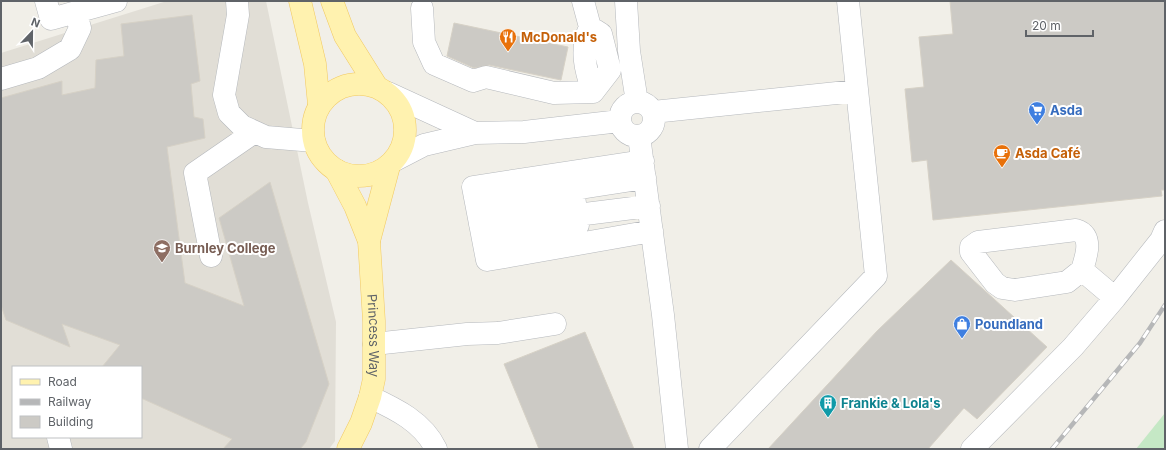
<svg xmlns="http://www.w3.org/2000/svg" width="1166" height="450" viewBox="0 0 1166 450" font-family="Inter,sans-serif">
<style>
.education{fill:#e1ded6;fill-rule:evenodd}
.green{fill:#c5e8c5}
.building{fill:#cccac5;stroke:#d6d1c6}
.lines{fill:none;stroke-linecap:round;stroke-linejoin:round}
.minor-casing{stroke:#b5b8bc;stroke-width:23}
.major-casing{stroke:#f2c960;stroke-width:23}
.minor{stroke:#fff;stroke-width:22}
.major{stroke:#fff2af;stroke-width:22}
.rail-casing{stroke:#b6b7b8;stroke-width:4.5}
.rail{stroke:#fff;stroke-width:3;stroke-dasharray:9;stroke-linecap:butt}
.labels{text-anchor:middle;stroke-width:4;stroke-linejoin:round;paint-order:stroke}
.food-label{font-size:13px;font-weight:bold;fill:#c56008;stroke:#fff;text-anchor:start}
.shop-label{font-size:13px;font-weight:bold;fill:#366cbe;stroke:#fff;text-anchor:start}
.education-label{font-size:13px;font-weight:bold;fill:#785e54;stroke:#fff;text-anchor:start}
.street-label{font-size:13px;fill:#5f6368;stroke:#fff}
.culture-label{font-size:13px;font-weight:bold;fill:#0d838f;stroke:#fff;text-anchor:start}
</style>
<rect width="100%" height="100%" fill="#f1efe8"/>
<path class="education" d="M167,1H266L308,203L336,322L335,441L329,449H1V53ZM13,367H141V437H13Z"/>
<path class="green" d="M1165,413V449H1136Z"/>
<path class="building" d="M950,1H1165V190H1161L1162,196L933,220L927,160L912,162L905,89L924,87L919,37L953,34Z
M192,15L200,81L191,84L194,117L203,119L205,138L167,147L185,283L244,306L219,218L270,182L329,384L306,442L300,449H223L232,439L141,398V367H102L120,345L62,324L70,347L6,320L1,305V98L62,81V95L95,88L96,60L124,56L121,24Z
M454,23L568,47L561,80L489,65L474,68L447,56Z
M951,260L1047,347L977,419L964,408L928,449H768L877,331Z
M585,332L634,449H539L504,364Z"/>
<g class="lines">
<g class="minor-casing">
<path id="minor" d="M46,1L51,19L116,1
M237,1L238,15L224,95L229,113L242,126L266,137L314,141
M626,1L629,51L637,102
M422,8L424,42L434,64L473,81L486,77L554,93L593,92L610,70L601,34L590,27L583,1
M590,27C580,49 585,69 593,92
M1,79L38,68L70,49L80,28L76,13
M388,93L475,133
M620 119a17 17 0 1 1 34 0a17 17 0 1 1-34 0Z
M653,112L856,91
M639,136L663,315L677,449
M395,160L424,145L475,133L524,132L620,121
M643,161L473,187L487,260L652,231
M477,204L645,178
M577,215L649,206
M480,224L576,207
M484,243L578,225L573,189
M211,256L195,173L253,133
M1082,270L1067,282L1015,290L1002,288L995,283L971,252V247L978,242L1076,230C1094,235 1086,257 1082,270L1115,298
M374,344L467,334L498,333L555,324
M370,397C396,409 423,422 436,449
M58,437L61,449
M710,449L876,276L848,1
M972,449L1073,347L1115,298L1161,240L1165,231"/>
</g>
<g class="major-casing">
<g id="major">
<path d="M300,1L315,64L319,105"/>
<path d="M332,1L345,36L377,87"/>
<circle cx="359" cy="130" r="46"/>
<path id="s1" d="M336,170L355,206L369,241L374,321V379L370,397L361,423L348,449"/>
<path d="M369,241L389,166"/>
</g>
</g>
<use href="#minor" class="minor"/>
<use href="#major" class="major"/>
<g class="rail-casing">
<path id="rail" d="M1052,449L1140,343L1165,305"/>
</g>
<use href="#rail" class="rail"/>
</g>
<defs>
<g id="restaurant-pin" transform="scale(0.9)"><path d="M0 17L-7.5 6A9.5 9.5 0 1 1 7.5 6Z" fill="#e8710a" stroke="#fff"/><path d="M-5-6h1v4h1v-4h1v4h1v-4h1v5L-1.5 .5V6h-2V.5L-5-1ZM5-6V6H3V1.5H1.5Q1.5-4 5-6Z" fill="#fff"/></g>
<g id="supermarket-pin" transform="scale(0.9)"><path d="M0 17L-7.5 6A9.5 9.5 0 1 1 7.5 6Z" fill="#3f7fe0" stroke="#fff"/><path d="M-6-5.5h2.5l.6 2H6L4.5 2H-2.5L-4.4-4H-6ZM-1.5 3.2a1.3 1.3 0 1 0 .1 0ZM3 3.2a1.3 1.3 0 1 0 .1 0Z" fill="#fff"/></g>
<g id="cafe-pin" transform="scale(0.9)"><path d="M0 17L-7.5 6A9.5 9.5 0 1 1 7.5 6Z" fill="#e8710a" stroke="#fff"/><path d="M-5.5-4.5H6V0H3Q3 3.5 0 3.5H-2.5Q-5.5 3.5-5.5 0ZM3-3.2v2h1.7v-2ZM-6 4.5H4V6H-6Z" fill="#fff"/></g>
<g id="university-pin" transform="scale(0.9)"><path d="M0 17L-7.5 6A9.5 9.5 0 1 1 7.5 6Z" fill="#8d6e63" stroke="#fff"/><path d="M0-5L7-2L0 1L-7-2ZM-4 1L0 2.5L4 1V4Q0 6-4 4Z" fill="#fff"/></g>
<g id="shop-pin" transform="scale(0.9)"><path d="M0 17L-7.5 6A9.5 9.5 0 1 1 7.5 6Z" fill="#3f7fe0" stroke="#fff"/><path d="M-5-2.5h2.3a2.7 3.5 0 0 1 5.4 0H5L5.5 6h-11ZM-1.5-2.5h3a1.5 2.3 0 0 0-3 0Z" fill="#fff"/></g>
<g id="building-pin" transform="scale(0.9)"><path d="M0 17L-7.5 6A9.5 9.5 0 1 1 7.5 6Z" fill="#0f9aa8" stroke="#fff"/><path d="M-4-6H4V6H1V3H-1V6H-4ZM-2.5-4.3h1.7v1.8h-1.7ZM.8-4.3h1.7v1.8H.8ZM-2.5-1h1.7V.8h-1.7ZM.8-1h1.7V.8H.8Z" fill="#fff"/></g>
</defs>
<g fill-rule="evenodd">
<use href="#restaurant-pin" x="508" y="37"/>
<use href="#supermarket-pin" x="1037" y="110"/>
<use href="#cafe-pin" x="1002" y="153"/>
<use href="#university-pin" x="162" y="248"/>
<use href="#shop-pin" x="962" y="324"/>
<use href="#building-pin" x="828" y="403"/>
</g>
<g class="labels">
<g class="food-label">
<text x="521" y="42">McDonald's</text>
<text x="1015" y="158">Asda Café</text>
</g>
<g class="shop-label">
<text x="1050" y="115">Asda</text>
<text x="975" y="329">Poundland</text>
</g>
<g class="education-label">
<text x="175" y="253">Burnley College</text>
</g>
<g class="street-label">
<text dy="5" stroke="none"><textPath href="#s1" startOffset="173">Princess Way</textPath></text>
</g>
<g class="culture-label">
<text x="841" y="408">Frankie &amp; Lola's</text>
</g>
</g>
<rect width="1166" height="450" fill="none" stroke="#5f6368" stroke-width="4"/>
<rect x="12" y="366" width="130" height="72" fill="#ffffff" stroke="#bfc1c3"/>
<rect x="20" y="379" width="20" height="6" fill="#fff2af" stroke="#bfc1c3"/>
<text x="48" y="386" font-size="12" fill="#5f6368">Road</text>
<rect x="20" y="399" width="20" height="6" fill="#b6b7b8" stroke="#bfc1c3"/>
<text x="48" y="406" font-size="12" fill="#5f6368">Railway</text>
<rect x="20" y="416" width="20" height="12" fill="#cccac5" stroke="#bfc1c3"/>
<text x="48" y="426" font-size="12" fill="#5f6368">Building</text>
<g transform="translate(32 32) rotate(22)" stroke="#ffffff" stroke-width="3" paint-order="stroke">
<path d="M0-3L7 15L0 10L-7 15Z" fill="#5f6368"/>
<text y="-6" font-size="11" font-weight="bold" text-anchor="middle" fill="#5f6368">N</text>
</g>
<path d="M1026 30v6h67v-6" fill="none" stroke="#5f6368" stroke-width="2"/>
<text x="1032" y="30" font-size="12" fill="#5f6368" stroke="#ffffff" stroke-width="3" paint-order="stroke">20 m</text>
</svg>
